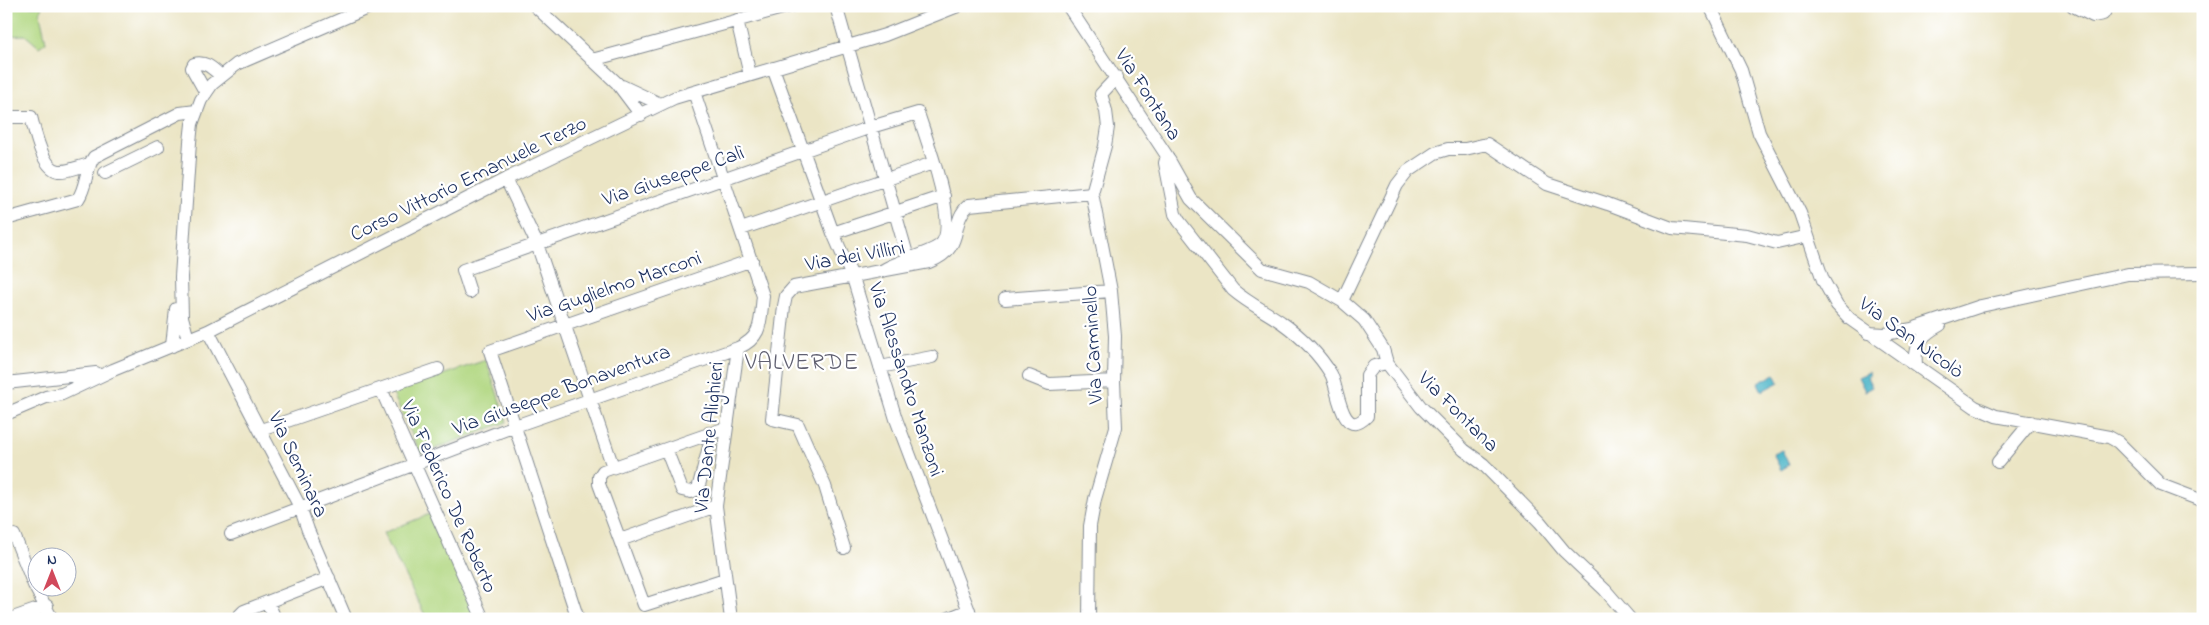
<svg xmlns="http://www.w3.org/2000/svg" width="2209" height="625" viewBox="0 0 2209 625" font-family="'Indie Flower',sans-serif">
<style>
.green{fill:#b1d781;stroke:#668370}
.water{fill:#4bb5c8;stroke:#337293}
.lines{fill:none;stroke-linecap:round;stroke-linejoin:round}
.minor-casing{stroke:#838a92;stroke-width:14}
.minor{stroke:#fff;stroke-width:12}
.labels{text-anchor:middle;stroke-width:4.5;stroke-linejoin:round;paint-order:stroke}
.street-label{font-size:21px;fill:#1b2f5e;stroke:#fff}
.quarter-label{font-size:24px;letter-spacing:1px;fill:#606071;stroke:#fff}
</style>
<rect width="100%" height="100%" fill="#fff"/>
<filter id="ink" filterUnits="userSpaceOnUse"><feTurbulence type="fractalNoise" baseFrequency=".02" numOctaves="2"/><feDisplacementMap in="SourceGraphic" scale="10" xChannelSelector="R" yChannelSelector="G"/><feConvolveMatrix kernelMatrix="1 2 1 2 8 2 1 2 1" color-interpolation-filters="sRGB"/></filter>
<filter id="wash" filterUnits="userSpaceOnUse"><feTurbulence type="fractalNoise" baseFrequency=".0096" numOctaves="4" result="noise"/><feDisplacementMap in="SourceGraphic" scale="20" xChannelSelector="R" yChannelSelector="G"/><feGaussianBlur stdDeviation="1.12" result="paint"/><feColorMatrix in="noise" values="0 0 0 0 0 0 0 0 0 0 0 0 0 0 0 0 0 1.4 0 .05"/><feComposite in="paint" operator="in"/></filter>
<g filter="url(#wash)">
<rect width="100%" height="100%" fill="#ebe5c5"/>
<path class="green" d="M13,6H42L40,14L46,42L39,47L25,35L6,36V11Z
M486,360L507,422L421,454L392,392Z
M432,513L479,619H427L383,533Z"/>
<path class="water" d="M1869,372L1870,375L1867,377L1872,387L1865,391L1858,377Z
M1775,374L1779,382L1762,391L1758,383Z
M1782,450L1789,465L1781,470L1773,454Z"/>
</g>
<g filter="url(#ink)">
<g class="lines">
<g class="minor-casing">
<path id="minor" d="M535,6L617,83L641,115
M836,6L908,258
M1068,6L1167,156L1165,163L1175,214L1179,221L1233,290C1248,303 1265,311 1281,322C1299,335 1319,354 1331,374C1338,386 1341,443 1367,416V375L1374,366L1387,363L1421,407L1464,450L1483,464L1540,522L1564,551L1605,590L1630,619
M1710,6L1741,70L1759,133L1800,213L1823,280L1837,305L1850,319L1975,407L1996,416L2109,437L2118,442L2161,485L2203,501
M2073,6L2093,16L2103,14L2108,6
M737,20L750,75
M592,60L790,6
M773,68L833,233L854,281L896,419L972,619
M622,86L660,104
M206,93L192,68L194,64C206,61 212,68 221,76
M6,117H31C35,131 42,169 59,171C68,172 80,166 90,164
M1169,160L1191,199L1262,269L1309,282L1342,301L1364,320L1383,349L1387,363
M105,173L158,147
M506,179L537,244L613,467
M6,219L78,199C87,186 85,169 94,157L180,113L196,111
M741,229L933,163
M833,233L944,196
M470,292L463,270L871,127L918,113C925,136 962,230 939,246C924,256 899,260 882,271
M1005,299L1111,291
M1342,301L1397,185L1408,171L1435,153L1448,149H1465L1487,144L1547,184L1608,204L1672,228L1747,235L1777,243L1808,236
M208,331L300,507L308,530L346,619
M1868,333L1885,334L1912,329L1981,306L2128,274L2203,273
M188,339L182,317L181,277L190,142L192,124L201,100L212,84L237,64L372,6
M172,346L176,309
M1916,364C1914,343 1922,335 1940,325
M880,367L932,357
M1029,376L1049,384L1114,381
M6,383L96,373
M381,389L483,619
M6,414L46,397L62,394L113,370L208,331L506,179L674,98L885,35L958,6
M261,430L438,369
M666,449L682,490L691,492L698,489L710,443L709,433
M1998,462L2031,422
M231,534L515,426L738,348C763,337 760,321 763,296L694,92
M14,535L34,585L52,619
M620,540L716,506
M844,548L825,486L798,425L772,419L784,306L786,296L794,287L929,262C967,247 948,223 969,205L1092,193
M725,579L644,605L599,484V477L603,471L726,428
M268,602L275,619
M10,619L47,606
M236,619L244,611L329,578
M578,619L490,351L752,260
M731,619L716,506L738,348
M947,619L969,610
M1089,619L1090,526L1095,499L1116,427L1114,381L1115,336L1111,291L1092,193L1105,146L1108,127L1106,111L1101,94L1117,77"/>
</g>
<use href="#minor" class="minor"/>
</g>
</g>
<g class="labels">
<g class="street-label">
<text transform="translate(1149 94) rotate(57)" y="7">Via Fontana</text>
<text transform="translate(673 175) rotate(-19)" y="7">Via Giuseppe Calì</text>
<text transform="translate(468 178) rotate(-26)" y="7">Corso Vittorio Emanuele Terzo</text>
<text transform="translate(855 255) rotate(-10)" y="7">Via dei Villini</text>
<text transform="translate(614 286) rotate(-19)" y="7">Via Guglielmo Marconi</text>
<text transform="translate(1912 337) rotate(36)" y="7">Via San Nicolò</text>
<text transform="translate(1092 345) rotate(-93)" y="7">Via Carminello</text>
<text transform="translate(907 379) rotate(72)" y="7">Via Alessandro Manzoni</text>
<text transform="translate(561 389) rotate(-20)" y="7">Via Giuseppe Bonaventura</text>
<text transform="translate(1459 411) rotate(45)" y="7">Via Fontana</text>
<text transform="translate(708 437) rotate(-84)" y="7">Via Dante Alighieri</text>
<text transform="translate(299 464) rotate(65)" y="7">Via Seminara</text>
<text transform="translate(450 496) rotate(66)" y="7">Via Federico De Roberto</text>
</g>
<g class="quarter-label">
<text x="802" y="369">VALVERDE</text>
</g>
</g>
<rect width="2209" height="625" fill="none" stroke="#fff" stroke-width="25"/>
<g transform="translate(52 572)"><circle r="24" fill="#ffffff" stroke="#a4acbf"/>
<path d="M0-4L9 19L0 12L-9 19Z" fill="#d1495b"/>
<text y="-8" font-size="14" font-weight="bold" text-anchor="middle" fill="#1b2f5e">N</text>
</g>
</svg>
